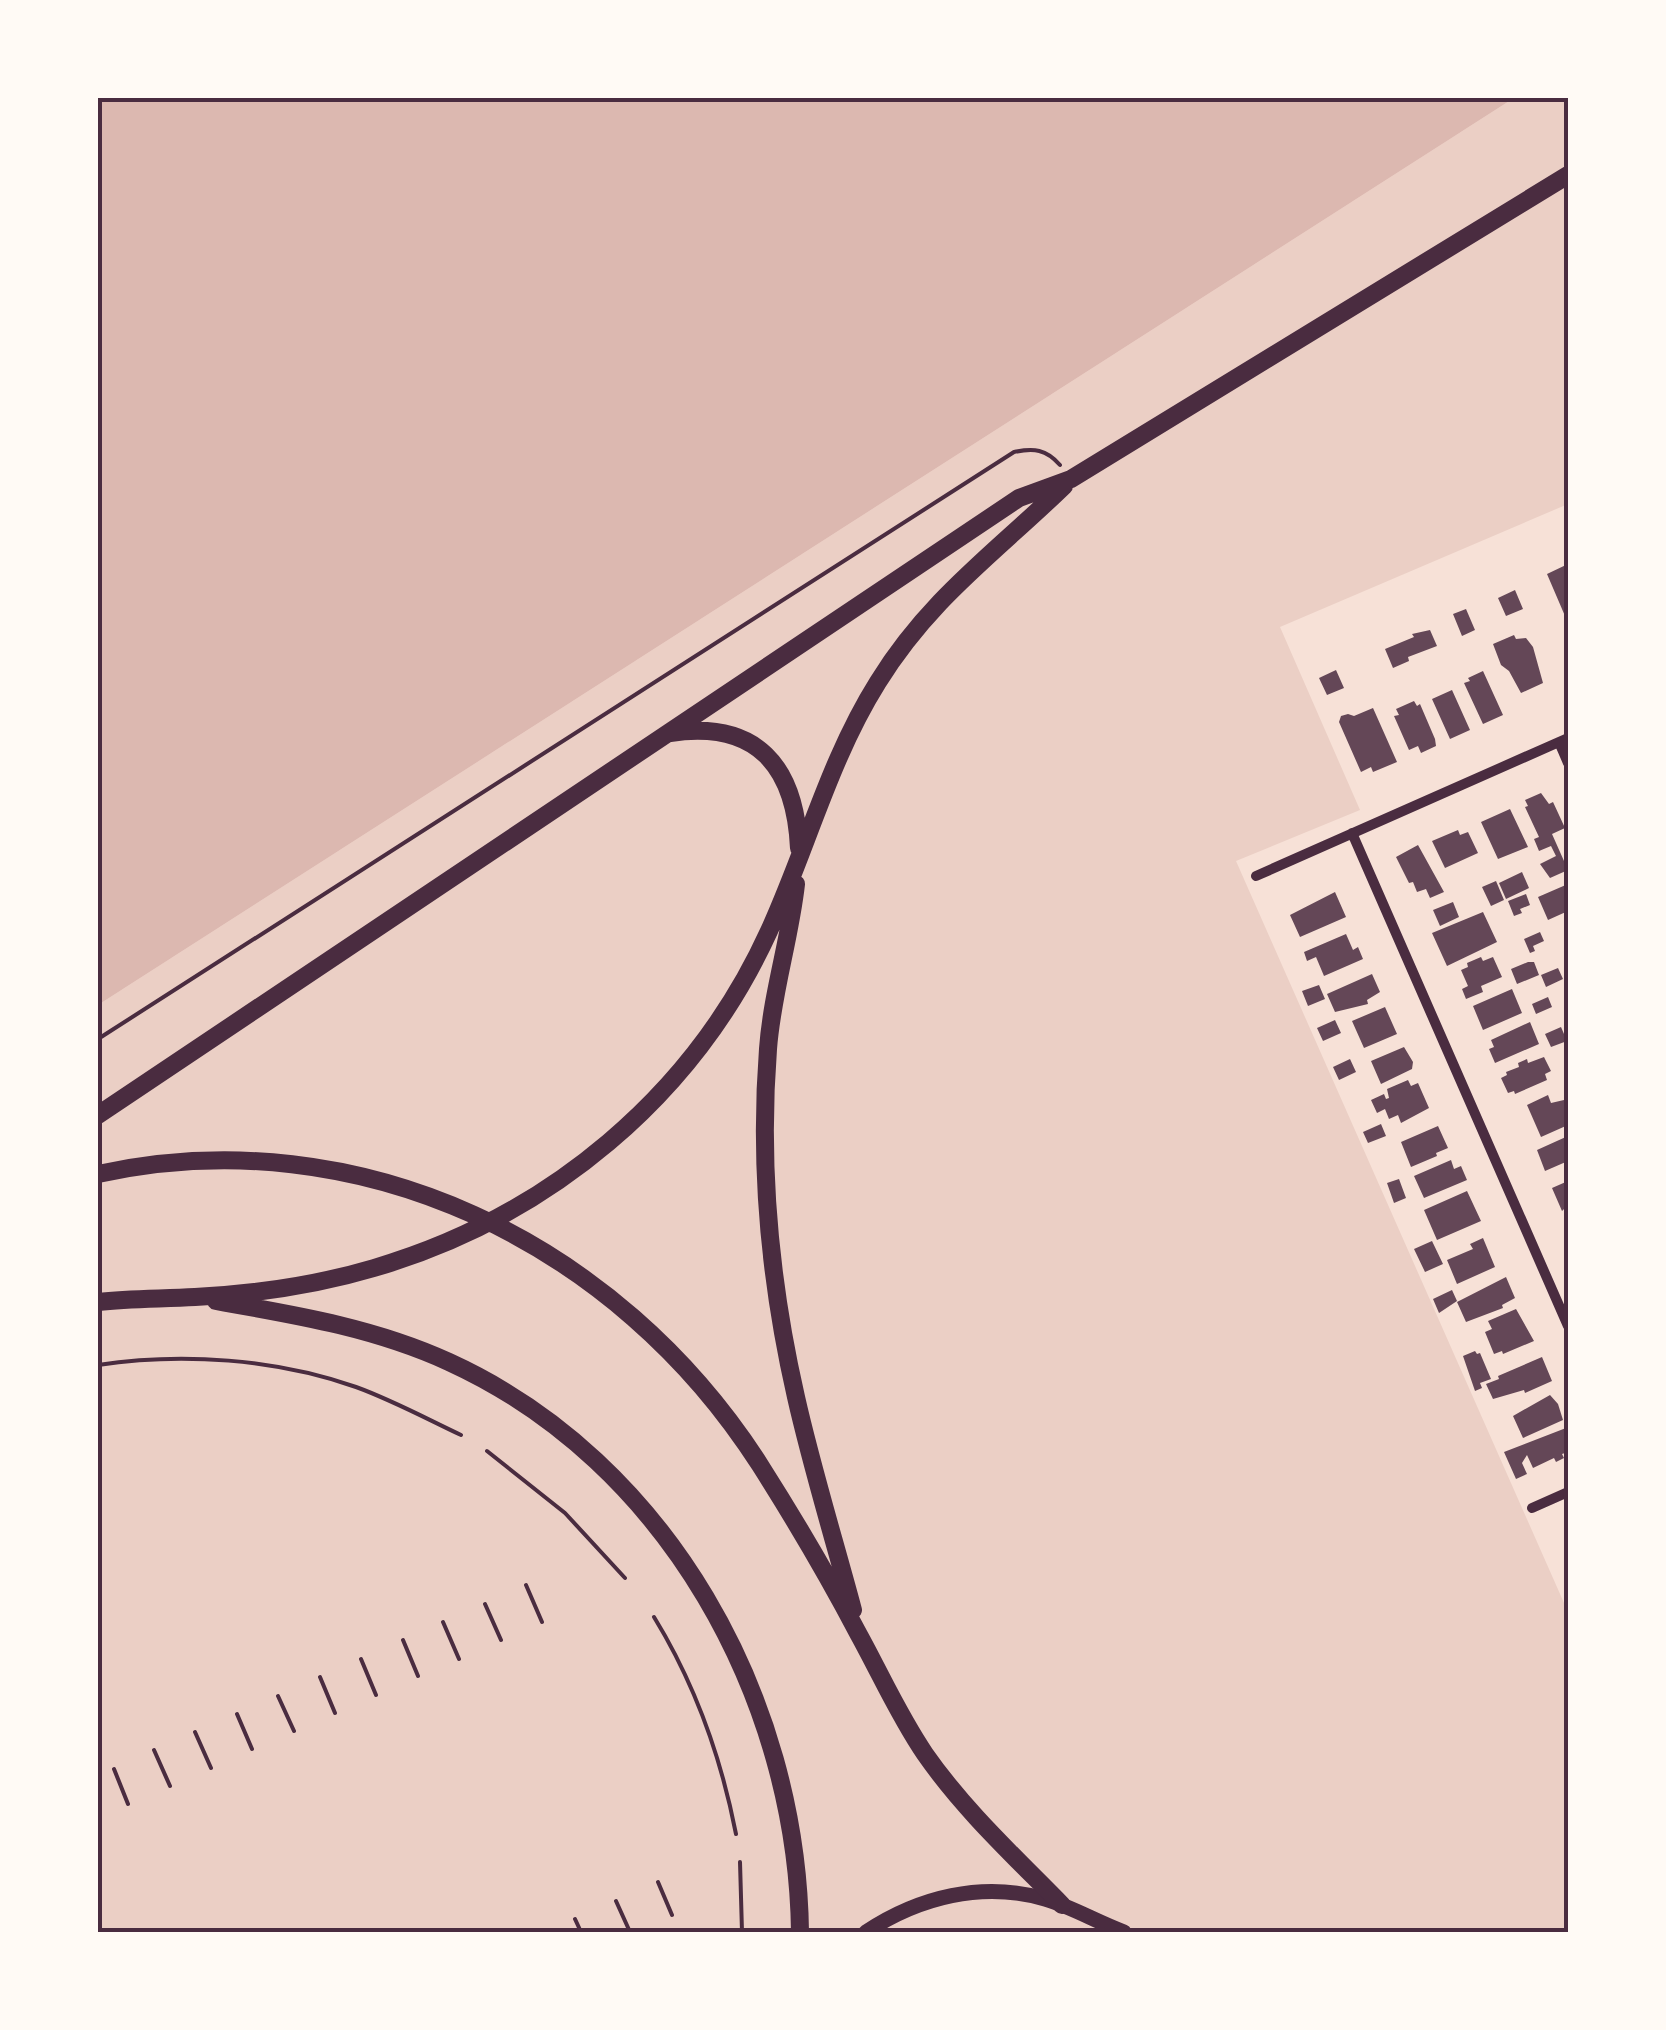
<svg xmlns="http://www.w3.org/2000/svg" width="1666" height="2030" viewBox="0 0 1666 2030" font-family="'Sofia Sans Condensed',sans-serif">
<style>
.green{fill:#ebcfc5}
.water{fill:#dcb8b0}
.building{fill:#644757}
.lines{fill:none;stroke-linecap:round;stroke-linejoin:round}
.path{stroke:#4a2c40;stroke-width:4}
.minor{stroke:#4a2c40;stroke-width:10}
.tertiary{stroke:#4a2c40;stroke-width:15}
.primary{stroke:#4a2c40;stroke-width:18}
.neatline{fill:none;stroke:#4a2c40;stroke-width:4}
</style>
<rect width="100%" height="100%" fill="#f7e1d7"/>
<path class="green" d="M1514,98H1568V504L1280,627L1360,810L1236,861L1568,1612V1932H98V1005Z"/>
<path class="water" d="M98,98H1514L98,1005Z"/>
<path class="building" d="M1568,564V623L1547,574Z
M1515,590L1523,609L1506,616L1498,598Z
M1466,609L1475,630L1462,636L1453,614Z
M1430,630L1437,646L1408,657L1409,661L1393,668L1385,649L1414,637L1412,634Z
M1514,635L1516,639L1526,638L1533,647L1543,683L1521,693L1509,671L1501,665L1493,644Z
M1336,670L1344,688L1327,695L1319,678Z
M1483,671L1503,715L1483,724L1464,683L1470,681L1468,678Z
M1452,690L1470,730L1450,739L1432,699Z
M1414,701L1417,706L1420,704L1435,739L1436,746L1421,753L1418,746L1409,750L1394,716L1399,715L1396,709Z
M1373,708L1397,762L1373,772L1371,767L1361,772L1339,722L1341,716L1348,714L1354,716Z
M1541,793L1549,804L1553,802L1565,828L1552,834L1568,870L1550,878L1540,864L1556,856L1551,846L1539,851L1534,839L1539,837L1525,807L1528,806L1525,800Z
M1510,809L1528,847L1498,859L1481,822Z
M1458,830L1460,835L1468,832L1478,853L1445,868L1432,841Z
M1418,845L1444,892L1430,898L1426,889L1417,892L1413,882L1409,883L1396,857Z
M1522,872L1529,888L1506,899L1499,883Z
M1496,881L1504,900L1491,906L1482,887Z
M1568,884V911L1548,920L1538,897Z
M1335,892L1346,917L1300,937L1290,915Z
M1526,894L1530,905L1520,909L1522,913L1514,916L1508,901Z
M1453,902L1459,917L1440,926L1433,910Z
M1483,912L1497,942L1447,966L1432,933Z
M1540,932L1544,941L1533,946L1535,951L1530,953L1524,939Z
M1346,934L1353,950L1358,947L1363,959L1324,976L1316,957L1307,961L1304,952Z
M1481,957L1483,961L1493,957L1502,977L1481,986L1483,992L1466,999L1462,989L1468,986L1461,970L1468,967L1467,963Z
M1528,962H1534L1539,975L1517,984L1511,969Z
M1558,968L1563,979L1546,987L1541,975Z
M1372,974L1380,992L1367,1000L1368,1004L1335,1012L1327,994Z
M1319,985L1325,999L1308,1006L1302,991Z
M1512,989L1522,1013L1483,1030L1473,1006Z
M1548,997L1552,1007L1536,1014L1532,1004Z
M1385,1007L1397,1034L1364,1048L1352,1021Z
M1335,1020L1341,1033L1323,1041L1317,1028Z
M1530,1022L1539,1044L1495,1063L1489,1049L1494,1047L1491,1040Z
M1561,1027L1567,1041L1551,1047L1545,1034Z
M1404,1047L1413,1062L1412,1069L1381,1084L1371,1061Z
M1544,1057L1551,1071L1545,1074L1547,1080L1515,1094L1514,1091L1508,1093L1501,1078L1507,1075L1506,1072L1519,1067L1518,1063L1527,1059L1528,1063Z
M1350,1059L1356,1072L1339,1080L1333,1067Z
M1408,1080L1411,1086L1418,1083L1429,1108L1401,1123L1398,1115L1389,1119L1385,1109L1377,1113L1371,1100L1384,1094L1386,1099L1389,1098L1387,1089Z
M1548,1095L1551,1103L1564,1100L1568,1110V1125L1541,1137L1527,1105Z
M1381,1124L1386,1136L1368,1143L1363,1132Z
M1438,1126L1448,1148L1436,1153L1437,1156L1411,1167L1401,1142Z
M1568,1136V1161L1545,1171L1537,1150Z
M1451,1160L1454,1169L1461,1166L1467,1180L1424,1198L1414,1176Z
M1399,1179L1406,1198L1394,1203L1387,1183Z
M1568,1181V1205L1562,1211L1552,1188Z
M1467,1191L1481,1221L1437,1240L1424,1210Z
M1483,1238L1495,1267L1457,1284L1447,1260L1473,1249L1470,1244Z
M1432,1241L1443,1264L1425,1272L1414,1249Z
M1506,1277L1515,1298L1502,1305L1503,1308L1466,1322L1457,1302Z
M1452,1290L1457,1301L1439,1313L1433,1299Z
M1516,1309L1534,1341L1503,1354L1502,1351L1494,1354L1485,1332L1492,1329L1488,1321Z
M1475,1351L1477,1354L1480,1353L1491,1379L1480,1383L1482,1388L1475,1391L1463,1356Z
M1542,1357L1552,1381L1525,1393L1524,1390L1493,1399L1486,1384L1499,1379L1498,1376Z
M1550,1395L1558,1404L1563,1420L1523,1438L1513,1416Z
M1566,1428L1568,1452L1562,1454L1564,1458L1556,1462L1554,1458L1533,1468L1527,1455L1522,1463L1527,1474L1516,1479L1504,1452Z"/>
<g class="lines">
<path class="path" d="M98,1039L1014,452C1034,448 1046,449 1060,465
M98,1365C182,1352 276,1359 356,1387C392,1400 427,1419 461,1435
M487,1451L565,1513L625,1578
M526,1585L542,1622
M485,1604L501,1640
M654,1617C695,1684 721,1757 736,1834
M443,1622L459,1659
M403,1640L418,1676
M361,1659L376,1695
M320,1677L335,1713
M278,1696L294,1731
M237,1714L252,1749
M195,1732L211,1768
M154,1750L170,1786
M114,1769L128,1804
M740,1862L742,1932
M658,1882L672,1915
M616,1901L630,1932
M575,1919L581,1932"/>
<path class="minor" d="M1559,742L1568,763
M1352,833L1568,1326
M1256,876L1568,738
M1532,1508L1568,1492"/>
<path class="tertiary" d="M866,1932C919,1897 982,1881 1045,1899C1072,1907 1097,1922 1124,1932"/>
<path class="primary" d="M670,733C757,720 795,766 799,848
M796,884C790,939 772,993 768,1049C759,1165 770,1283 796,1397C812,1468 834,1539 853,1610
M98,1115L1019,498L1071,479L1568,175
M98,1174C360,1117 618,1243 760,1465C795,1520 829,1578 859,1635C881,1675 899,1716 925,1754C964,1810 1014,1856 1062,1905
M216,1301C296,1315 375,1328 449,1362C668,1462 797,1699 800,1932
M98,1302C130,1298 163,1299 195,1297C255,1294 317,1285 374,1268C548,1217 694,1096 769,931C807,848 829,760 878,682C930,598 995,553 1064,486"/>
</g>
<rect width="1666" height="2030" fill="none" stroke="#fffaf5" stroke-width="200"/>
<rect x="100" y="100" width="1466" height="1830" class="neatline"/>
</svg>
